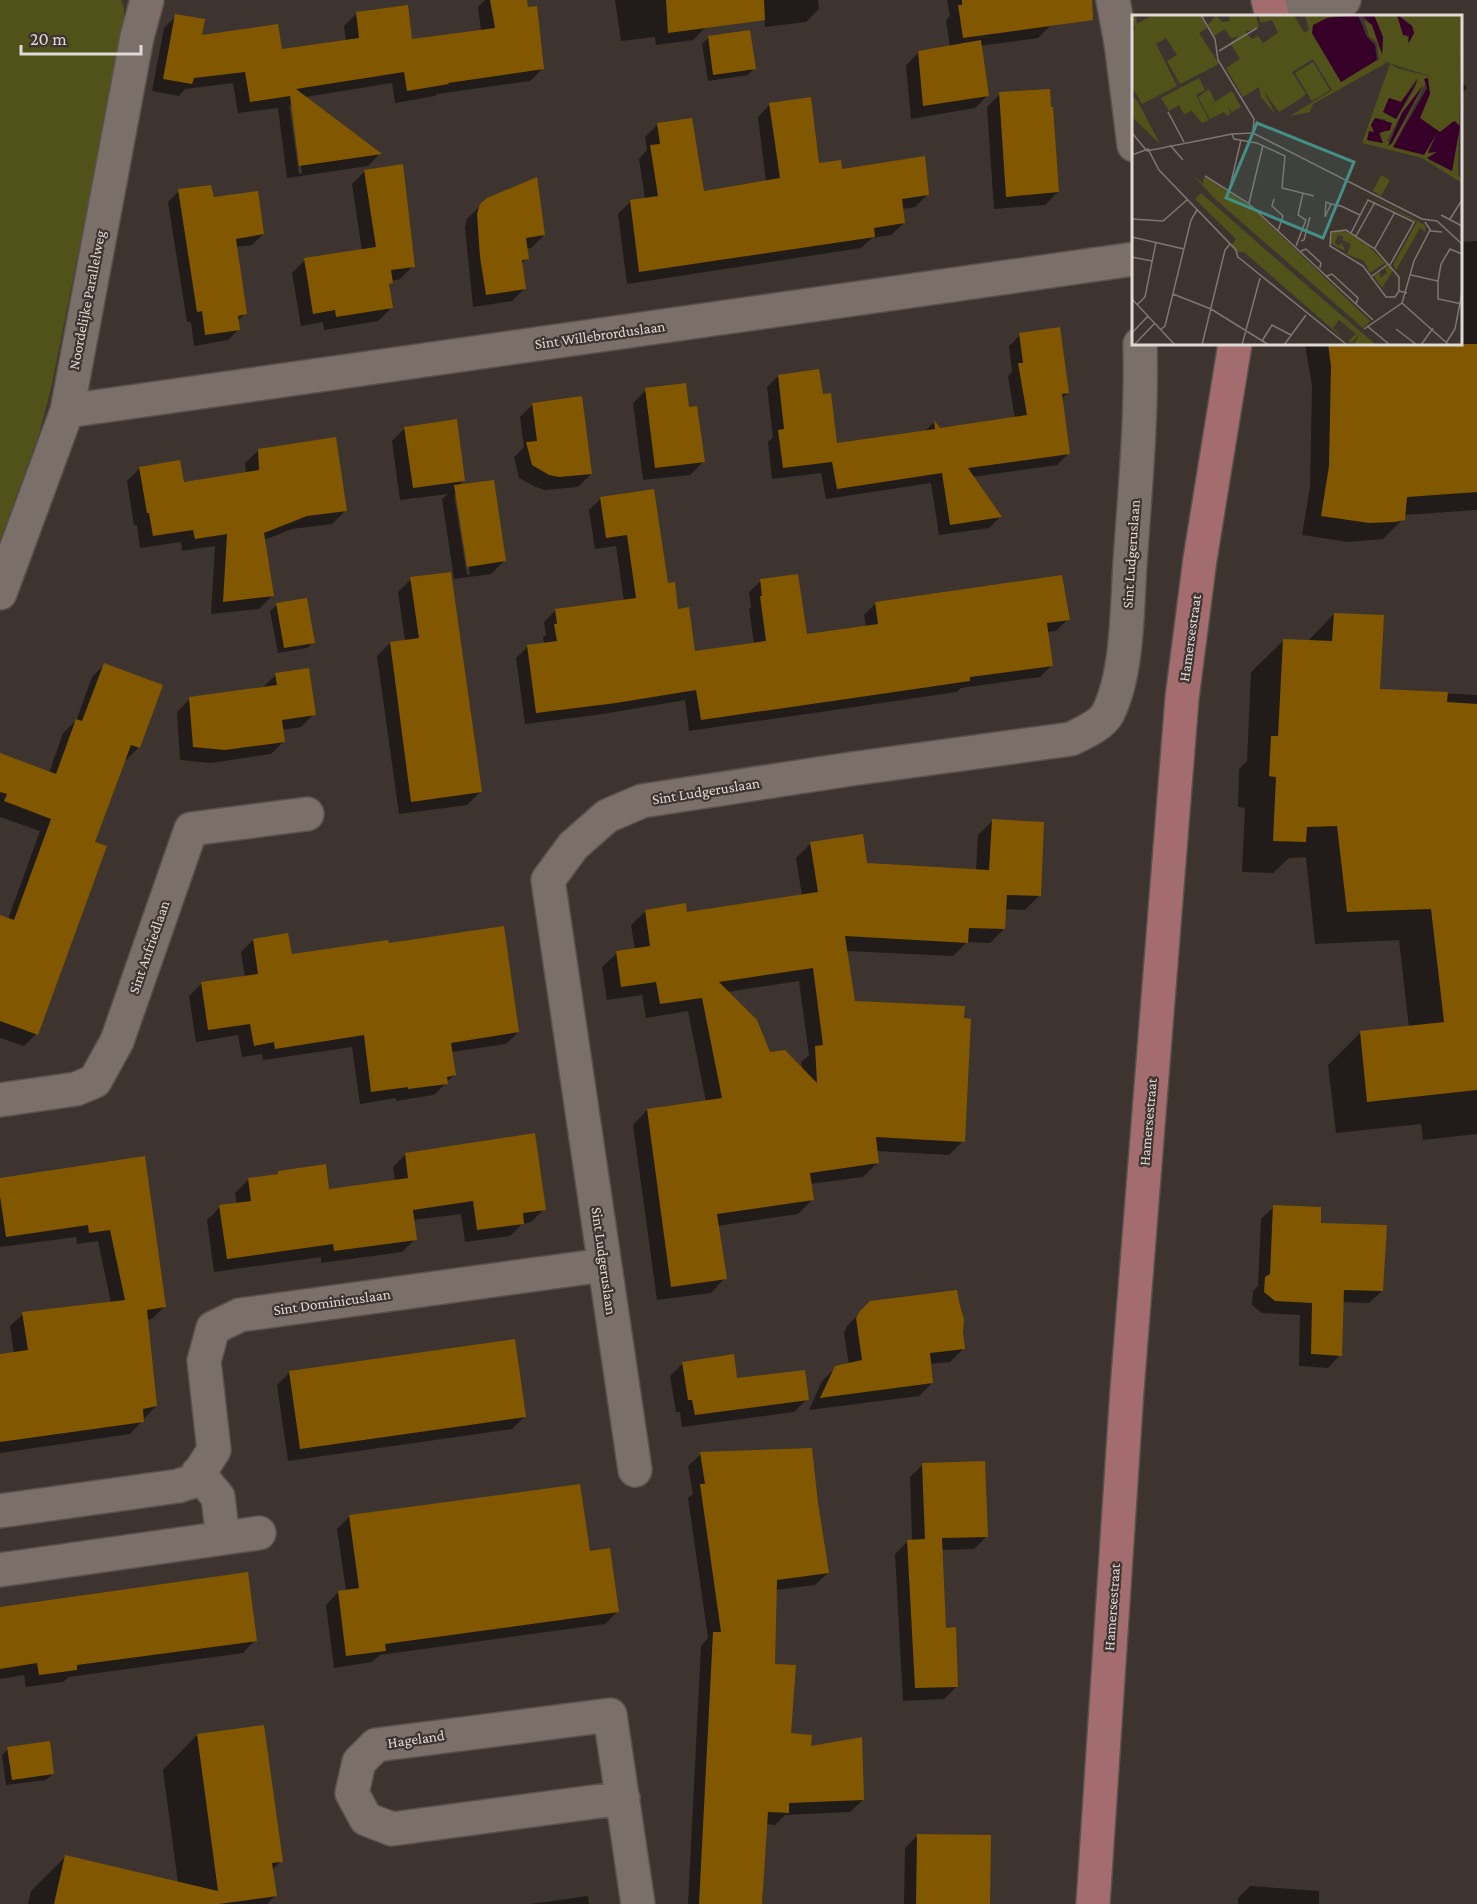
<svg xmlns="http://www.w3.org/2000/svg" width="1477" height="1904" viewBox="0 0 1477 1904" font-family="'Crimson Pro',serif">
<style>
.green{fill:#51521a}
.shadow{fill:#0007;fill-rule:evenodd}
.building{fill:#815800;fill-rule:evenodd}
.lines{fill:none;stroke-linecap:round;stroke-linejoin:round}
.minor-casing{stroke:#59514c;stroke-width:36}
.primary-casing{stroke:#59514c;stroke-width:36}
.minor{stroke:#7b6f6a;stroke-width:33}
.primary{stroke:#a36c6f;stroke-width:33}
.labels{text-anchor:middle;stroke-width:4.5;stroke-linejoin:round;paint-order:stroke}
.street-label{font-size:15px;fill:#e0d9d6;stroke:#3e342f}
.inset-road{fill:none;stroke:#7f7672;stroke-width:1.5}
.view{fill:#438f88;fill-opacity:0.15;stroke:#438f88;stroke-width:3}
.inset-edge{fill:none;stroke:#e0d9d6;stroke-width:3}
</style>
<rect width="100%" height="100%" fill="#3e342f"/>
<path class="green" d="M0,0H121L124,8V24L51,389L39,434L0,541Z"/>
<path class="shadow" d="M485,0H525L542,69L530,81L437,94L435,96L395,103L392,83L305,97L379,154L368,166L287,178L278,108L238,113L233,83L185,89L179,96L152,91L164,28L176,16L200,37L280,51L346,41L344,26L356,14L411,41L481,31L478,7ZM289,104L293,108L302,173L299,174Z
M615,0H703L706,27L693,40L656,45L655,37L621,41Z
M761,0H818L819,9L806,22L765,27Z
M947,0H1048L1051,25L1038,38L980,46L988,95L975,108L911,119L906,65L919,52L950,47L946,20L950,16Z
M708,38L754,68L748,75L708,81L702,44Z
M1460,79L1467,88L1460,95Z
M1000,94L1058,192L1045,205L994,209L987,107Z
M770,104L817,165L927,195L915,207L902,209L904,223L891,235L872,238L861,248L627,284L618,214L630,202L645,199L639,159L647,150L645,137L657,125L702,192L766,182L758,117Z
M365,171L413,266L400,279L391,281L387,286L391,308L378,321L324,330L323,322L301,326L292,273L305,260L362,251L352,184Z
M179,191L212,199L263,234L252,245L235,247L245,314L237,321L238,330L228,340L194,346L191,322H187L168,202Z
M487,199L544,235L531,248H526L527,258L521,264L525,288L512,301L473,307L465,228L467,219Z
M1477,241V510L1404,515L1403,519L1383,539L1348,542L1302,535L1310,487L1312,386L1305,344H1460V242Z
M1020,335L1068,393L1061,399L1069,453L1057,465L972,477L1000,517L989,528L939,535L931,483L826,499L821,473L772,479L768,442L773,437L767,387L778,376L821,395L835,445L924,432L934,422L939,430L1015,419L1008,376L1012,372L1009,346Z
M646,390L688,409L703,462L690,475L643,480L633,403Z
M533,404L591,474L578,487L545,490L536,487L519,478L514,457L524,447L520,417Z
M405,428L464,480L458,486L504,561L491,574L454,579L442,499L448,494L400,500L392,441ZM454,495H457L470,574L467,575Z
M259,450L345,511L332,524L292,529L264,540L272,596L259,609L211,614L215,546L182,551L181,542L140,548L137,525H134L127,481L140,468L182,484L246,473L245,463Z
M601,498L667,585L694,653L754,644L749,609L751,607L749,592L761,581L806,636L866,627L864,615L876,603L1068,619L1056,631L1047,632L1052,665L1040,677L961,688L957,692L689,731L685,700L603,714L525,724L516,658L527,647L544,644L543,637L546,635L544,622L556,610L624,601L616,546L595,549L589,510Z
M411,579L480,792L467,805L399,814L377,656L390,643L405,641L398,592Z
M277,605L313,642L307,648L278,653L270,611Z
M1334,614L1378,690L1477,695V1134L1423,1140L1421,1124L1336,1133L1328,1065L1360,1033L1409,1028L1399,940L1315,944L1306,857L1289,858L1273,873L1242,872L1245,808L1238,807L1239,769L1247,761L1251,672L1283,641L1307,642Z
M104,665L139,747L126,760L124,759L93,842L36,1034L24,1046L0,1038V916L8,919L40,831L0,817V755L49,773L63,733L76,721L92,677Z
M276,675L314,714L301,727L282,730L284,741L271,754L211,763L180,760L177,712L190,699L263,687Z
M992,821L1039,896L1025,910L1005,909L1004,929L990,943L967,942L953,956L846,951L854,1002L963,1141L949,1155L876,1151L877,1163L863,1177L810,1184L812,1200L798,1214L717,1226L725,1278L711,1293L657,1300L633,1125L647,1110L706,1102L688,1011L646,1018L642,995L607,1000L602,967L617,953L635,950L631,925L646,911L686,914L802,896L796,858L811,843L866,864L976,871L978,835ZM799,981L809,1055L801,1062L802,1070L769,1054L727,992Z
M253,940L291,956L518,1032L506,1044L451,1052L454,1075L434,1095L396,1101V1098L360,1104L352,1047L263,1060L262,1054L242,1057L238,1035L196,1042L189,996L201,984L245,977L241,952Z
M406,1154L544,1209L531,1222L522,1224L510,1236L465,1242L461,1214L413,1220L415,1239L402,1252L321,1263V1257L214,1272L207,1220L220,1207L237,1204L235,1193L248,1180L275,1176L279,1172L328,1191L395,1182L393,1167Z
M143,1158L164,1307L152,1319L146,1320L156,1406L130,1434L0,1453V1356L14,1354L10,1326L23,1314L111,1303L98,1241L77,1244L76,1237L0,1247V1180Z
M1274,1207L1382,1291L1369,1303L1342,1302L1340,1355L1328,1368L1299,1366L1300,1315L1262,1313L1252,1305L1253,1291L1258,1286L1261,1219Z
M871,1302L963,1349L950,1362L929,1364L932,1383L919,1396L809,1410L822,1381L836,1367L849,1365L844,1333L847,1326Z
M683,1363L736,1380L807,1399L794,1412L682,1427L680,1412H676L670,1376Z
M290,1372L525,1416L512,1429L288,1461L277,1385Z
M701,1454L828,1573L815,1585L776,1590L773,1666L790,1735L810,1748L863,1800L850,1812L785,1815L775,1825L766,1824L762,1904H688L701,1646L708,1638L688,1498L693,1494L688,1466Z
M923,1464L987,1536L974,1549L941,1550L944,1629L957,1686L944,1699L903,1701L895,1554L908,1541H912L910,1477Z
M349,1517L588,1552L617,1612L605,1624L380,1655L372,1662L334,1668L326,1605L338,1592L346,1591L337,1529Z
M0,1608L255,1640L243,1653L69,1677L63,1682L26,1687L24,1675L0,1679Z
M197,1735L281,1861L272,1870L276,1895L267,1904H28L31,1891L66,1856L178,1883L163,1770Z
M8,1749L53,1774L46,1780L6,1785L2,1755Z
M918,1835L988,1904H904L905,1848Z
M1250,1886L1319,1891V1904H1238V1898Z
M588,1896L589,1904H530Z"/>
<path class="building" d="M490,0H527L528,7L537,6L544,69L448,83L449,84L407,91L404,72L296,89L382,154L299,166L290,96L250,102L245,72L194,78L192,84L163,79L175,14L205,19L202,35L278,24L282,49L359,38L356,12L408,5L412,39L495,28Z
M666,0H764L765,20L668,33Z
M962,0H1092L1093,20L963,38L958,5H962Z
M750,30L756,69L713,75L708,36Z
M981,40L989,96L923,106L918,51Z
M1050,89L1051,107H1053L1059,192L1006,197L999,92Z
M811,97L819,163L841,160L842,169L925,156L929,195L902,199L905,223L874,228L875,237L639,272L630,200L658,196L650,145L660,144L657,123L692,118L704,191L780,178L769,103Z
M403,164L415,267L391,270L393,283L389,284L393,308L336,317L335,310L313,314L304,258L376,247L364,170Z
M537,177L545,235L526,238L529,259L522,260L526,289L486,295L480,257L477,214L480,204L487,198Z
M211,185L214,197L258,191L264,234L236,239L247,314L238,316L240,330L205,335L202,311L197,312L178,189Z
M1060,327L1069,393L1062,394L1070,454L968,468L1002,517L950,525L942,473L837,489L832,462L783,468L778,430L784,429L778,375L819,369L823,394L831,393L837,443L935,429L934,420L940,428L1027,415L1018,363H1023L1019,333Z
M1328,344H1477V492L1407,497L1405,520L1395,522L1369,523L1321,516L1329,466L1331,366Z
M686,383L689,407L697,406L705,462L655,468L645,388Z
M582,396L592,474L559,477L549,475L532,465L526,442L537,441L532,403Z
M457,419L465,481L413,488L404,427Z
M336,437L347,511L307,516L264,533L274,596L223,602L227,534L195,539L193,530L153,536L149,513H147L139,467L180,460L184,482L259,470L258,449Z
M494,480L506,561L467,567L454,485Z
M654,489L668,583L675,582L678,609L689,607L695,651L766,641L760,596H762L760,579L798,574L807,634L878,624L875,602L1062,575L1070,620L1047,623L1053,666L970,677V681L701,720L696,690L616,703L536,713L527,645L557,641L554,624H557L555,609L636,598L627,535L606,538L600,497Z
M451,572L482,792L411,802L390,642L419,638L410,577Z
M307,598L315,643L284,648L276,603Z
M1334,613L1384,615L1380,689L1448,692L1447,702L1477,704V1090L1367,1102L1360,1031L1444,1022L1431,909L1347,912L1337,826L1307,827L1306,842L1273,841L1276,777L1269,776L1271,736H1278L1283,639L1332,641Z
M104,663L163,685L140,748L131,745L95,842L107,846L38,1035L0,1021V915L14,920L51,819L4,801L7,794L0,792V753L56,774L76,719L82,721Z
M309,668L316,715L282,720L285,742L225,750L193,747L189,697L277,685L275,673Z
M992,819L1044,822L1041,896L1007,895L1005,929L969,928L968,943L845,936L855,1001L965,1006L964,1018L971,1019L965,1142L876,1137L879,1163L810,1173L814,1200L717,1214L727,1279L671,1287L647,1109L722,1098L702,998L660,1004L656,982L621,987L616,951L650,946L645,910L686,903L687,912L818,892L810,842L863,834L867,863L989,870ZM813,968L823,1045L815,1046L817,1083L785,1050L770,1052L757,1020L719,982Z
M504,926L519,1032L451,1043L456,1075L447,1077L448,1084L408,1089V1087L371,1092L364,1035L275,1049L274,1042L254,1046L250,1024L208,1030L201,982L258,974L253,939L288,933L292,954L388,940L389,943Z
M535,1133L546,1210L523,1213L524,1224L477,1230L473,1201L413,1210L417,1240L334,1251L333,1244L227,1259L219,1205L251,1201L248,1178L278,1174V1171L326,1164L329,1189L408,1178L405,1153Z
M145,1156L166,1307L147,1310L157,1406L143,1409L144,1422L0,1442V1354L28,1350L22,1312L125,1300L110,1230L89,1233L88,1225L6,1237L0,1196V1178Z
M1273,1205L1321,1207V1223L1387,1225L1383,1291L1344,1290L1342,1356L1311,1354L1312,1303L1275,1301L1264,1292L1265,1277L1270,1274Z
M957,1290L960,1306L964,1319L963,1332L965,1349L930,1353L933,1383L820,1398L835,1366L862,1360L856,1318L860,1311L870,1301Z
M515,1339L526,1417L300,1449L289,1371Z
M734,1354L737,1378L805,1370L809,1400L695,1415L692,1400H688L682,1362Z
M812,1448L818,1503L829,1573L777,1580L775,1664L796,1665L791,1733L812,1735L811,1746L862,1737L864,1800L789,1803V1813L768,1812L762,1904H699L713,1632H721L700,1484H705L700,1452Z
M985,1461L988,1537L942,1538L946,1628L956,1627L958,1687L915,1688L907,1540L925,1539L922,1463Z
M580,1484L590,1551L610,1548L619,1612L385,1644L386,1651L346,1656L338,1591L359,1588L349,1515Z
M248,1572L257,1641L77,1665V1670L39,1675L37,1663L0,1669V1607Z
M264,1725L283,1862L272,1863L277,1896L219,1904H54L65,1855L218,1891L197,1734Z
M50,1741L54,1774L12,1780L7,1747Z
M917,1834L991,1835L990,1904H916Z"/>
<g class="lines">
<g class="minor-casing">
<path id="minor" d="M1113,0L1121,43L1134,145
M1272,16L1344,0
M67,411L1134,259
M0,593L67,411L137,37L147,0
M0,1100L76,1089L95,1081L117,1041L191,829L307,814
M635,1470L548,880L573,846L607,816L642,801L851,769L1071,739C1083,733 1102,725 1108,713C1128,673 1127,608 1130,563C1135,490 1142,417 1140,344
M198,1473L218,1497L223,1538
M0,1511L178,1486L194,1481L214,1450L204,1361L213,1328L240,1315L604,1265
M0,1570L259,1533
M623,1798L392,1829L366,1819L352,1793L359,1762L376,1745L610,1715L638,1904"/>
</g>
<g class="primary-casing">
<path id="primary" d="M1268,0L1272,16
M1093,1904L1127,1390L1182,698L1200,559L1235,344"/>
</g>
<use href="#minor" class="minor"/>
<use href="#primary" class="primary"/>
</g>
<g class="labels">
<g class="street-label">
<text transform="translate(87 300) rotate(-79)" y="5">Noordelijke Parallelweg</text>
<text transform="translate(600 335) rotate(-8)" y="5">Sint Willebrorduslaan</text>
<text transform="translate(1131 554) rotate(-86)" y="5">Sint Ludgeruslaan</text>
<text transform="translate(1190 638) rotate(-82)" y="5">Hamersestraat</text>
<text transform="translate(706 791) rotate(-9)" y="5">Sint Ludgeruslaan</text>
<text transform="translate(149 947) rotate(-71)" y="5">Sint Anfriedlaan</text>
<text transform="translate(1148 1122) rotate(-85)" y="5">Hamersestraat</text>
<text transform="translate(604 1261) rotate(82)" y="5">Sint Ludgeruslaan</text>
<text transform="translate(332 1302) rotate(-8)" y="5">Sint Dominicuslaan</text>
<text transform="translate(1112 1607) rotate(-86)" y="5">Hamersestraat</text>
<text transform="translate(416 1739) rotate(-8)" y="5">Hageland</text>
</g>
</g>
<g transform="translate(1132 15)">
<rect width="330" height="330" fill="#3e342f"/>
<path d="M0,0H4L5,9L20,0H68L75,13L67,18L87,49L48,69L35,46L45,40L34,23L24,29L45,71L10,89L0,72V17L3,15ZM84,0L90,7L98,6L96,0H124L127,12L113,17L120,24L126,21L131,28L146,18L140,5L129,8L126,0H162L172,18L177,15L173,0H209L195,3L180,18L209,67L245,45L256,47L181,89L178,97L158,101L200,75L181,44L160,57L174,79L168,84L147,97L132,76L143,99L129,82L127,72L111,82L94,53L108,44L98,28L107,21L99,23L93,14L82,21L76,10ZM242,0H265L277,26L282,18L280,11L267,0H330L326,158L330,168L290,143L230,128L258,49L265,53L304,63L247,45L245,28L237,21L232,5L240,10L250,39L251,22ZM285,63L283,73L264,104L251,97L257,83L269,87ZM296,63L297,79L287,103L308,118L323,106L328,111L320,156L297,145L305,137H296L305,118L292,139L261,132ZM291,72L260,128L255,126L270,98ZM243,103L253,104L257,116H248L250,128L236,125L237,117H242L239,110ZM181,47L198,75L180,86L163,58ZM67,63L73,75L64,80L77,105L70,108L60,96L52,99L47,90L37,96L29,83ZM77,74L83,86L73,93L100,76L109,92L100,97L96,92L99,99L95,101L92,97L78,104L66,82ZM0,80L6,87L28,129L0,102ZM60,159L71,169L72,162L117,190L238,306L231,313L83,184ZM249,160L258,165L249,181L241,176ZM223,173L293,210L294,217L288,213L264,255L261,250L285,207ZM69,178L135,236L244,330L222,329L228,318L220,328L216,326L224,319L207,305L201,313L213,325L112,237H106L100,230L104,224L63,184ZM210,215L231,226L230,229L232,227L261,255L250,273L242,261L248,257V263L255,258L253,254L249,256L256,252L253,248L238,258L232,246L215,239L219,229L210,225L212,222L206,220L203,228L207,231L210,228L213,236L198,228L200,218Z" fill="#51521a" fill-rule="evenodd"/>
<path d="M226,0L235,22L243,30L245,45L209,67L180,18L181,10L195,3ZM230,0H242L251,22L250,39L240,10ZM265,0L280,11L282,18L278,26L276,28L277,21L271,20ZM287,63L264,104L251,97L257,83L269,87ZM296,63L298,79L288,103L308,117L322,106L328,111L320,156L295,143L305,137L296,138L305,118L292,140L261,132L295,73L292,64ZM291,70L260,128L256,131L270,98ZM243,103L260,108L258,115L247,118L251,128L235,125L237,116L242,117L239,110Z" fill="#370028"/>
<path class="inset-road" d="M69,0L83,24L86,45L122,104L121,118M87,36L125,13M36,97L52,127M0,118L15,136L100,119L121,118L290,204L305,206L330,229M100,119L102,124L125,128L153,141L150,173L182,181M38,130L51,145M0,140L16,134L27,155L104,235L106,243M73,161L116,188L241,305M97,176L109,125M142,184L140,191L151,201L146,216M117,188L131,130M199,189L193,202L194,187L199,189L209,191L228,200M309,200L330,211M0,204L31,206L55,185M318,204L330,185M293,207L299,216L310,217M219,218L236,185L282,207L258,250M224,221L243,187M0,222L52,234M169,226L172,225L178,202M164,231L174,205L166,200L171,178M243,233L263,197M169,236L174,234L189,248L188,253M0,242L20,246M106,242L215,330M279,260L306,266V284L330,289M195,261L200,259L226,283L224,289M240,261L255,250M306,266L309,249L318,234L330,239M267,276L263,282H254L231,251L198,231L199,217L214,215L243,234L267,262V276L275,278M41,279L79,294L137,330M0,284L43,330M270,288L317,330M5,290L13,282L24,227M235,311L258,330M29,314L33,311L59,205L65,195M232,314L270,288L282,246L298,215M264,314L285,330M0,318L16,301M130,326L140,310L159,320M314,328L323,314L330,277M2,330L23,308M70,330L93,235L98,229M110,330L128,263M152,330L174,300M289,330L301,313"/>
<path class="view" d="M125,108L222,147L191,223L94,183Z"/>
<rect width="330" height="330" class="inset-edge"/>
</g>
<path d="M21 45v9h120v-9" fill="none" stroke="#e0d9d6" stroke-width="3"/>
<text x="30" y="45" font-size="18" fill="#e0d9d6" stroke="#3e342f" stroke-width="4.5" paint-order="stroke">20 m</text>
</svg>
